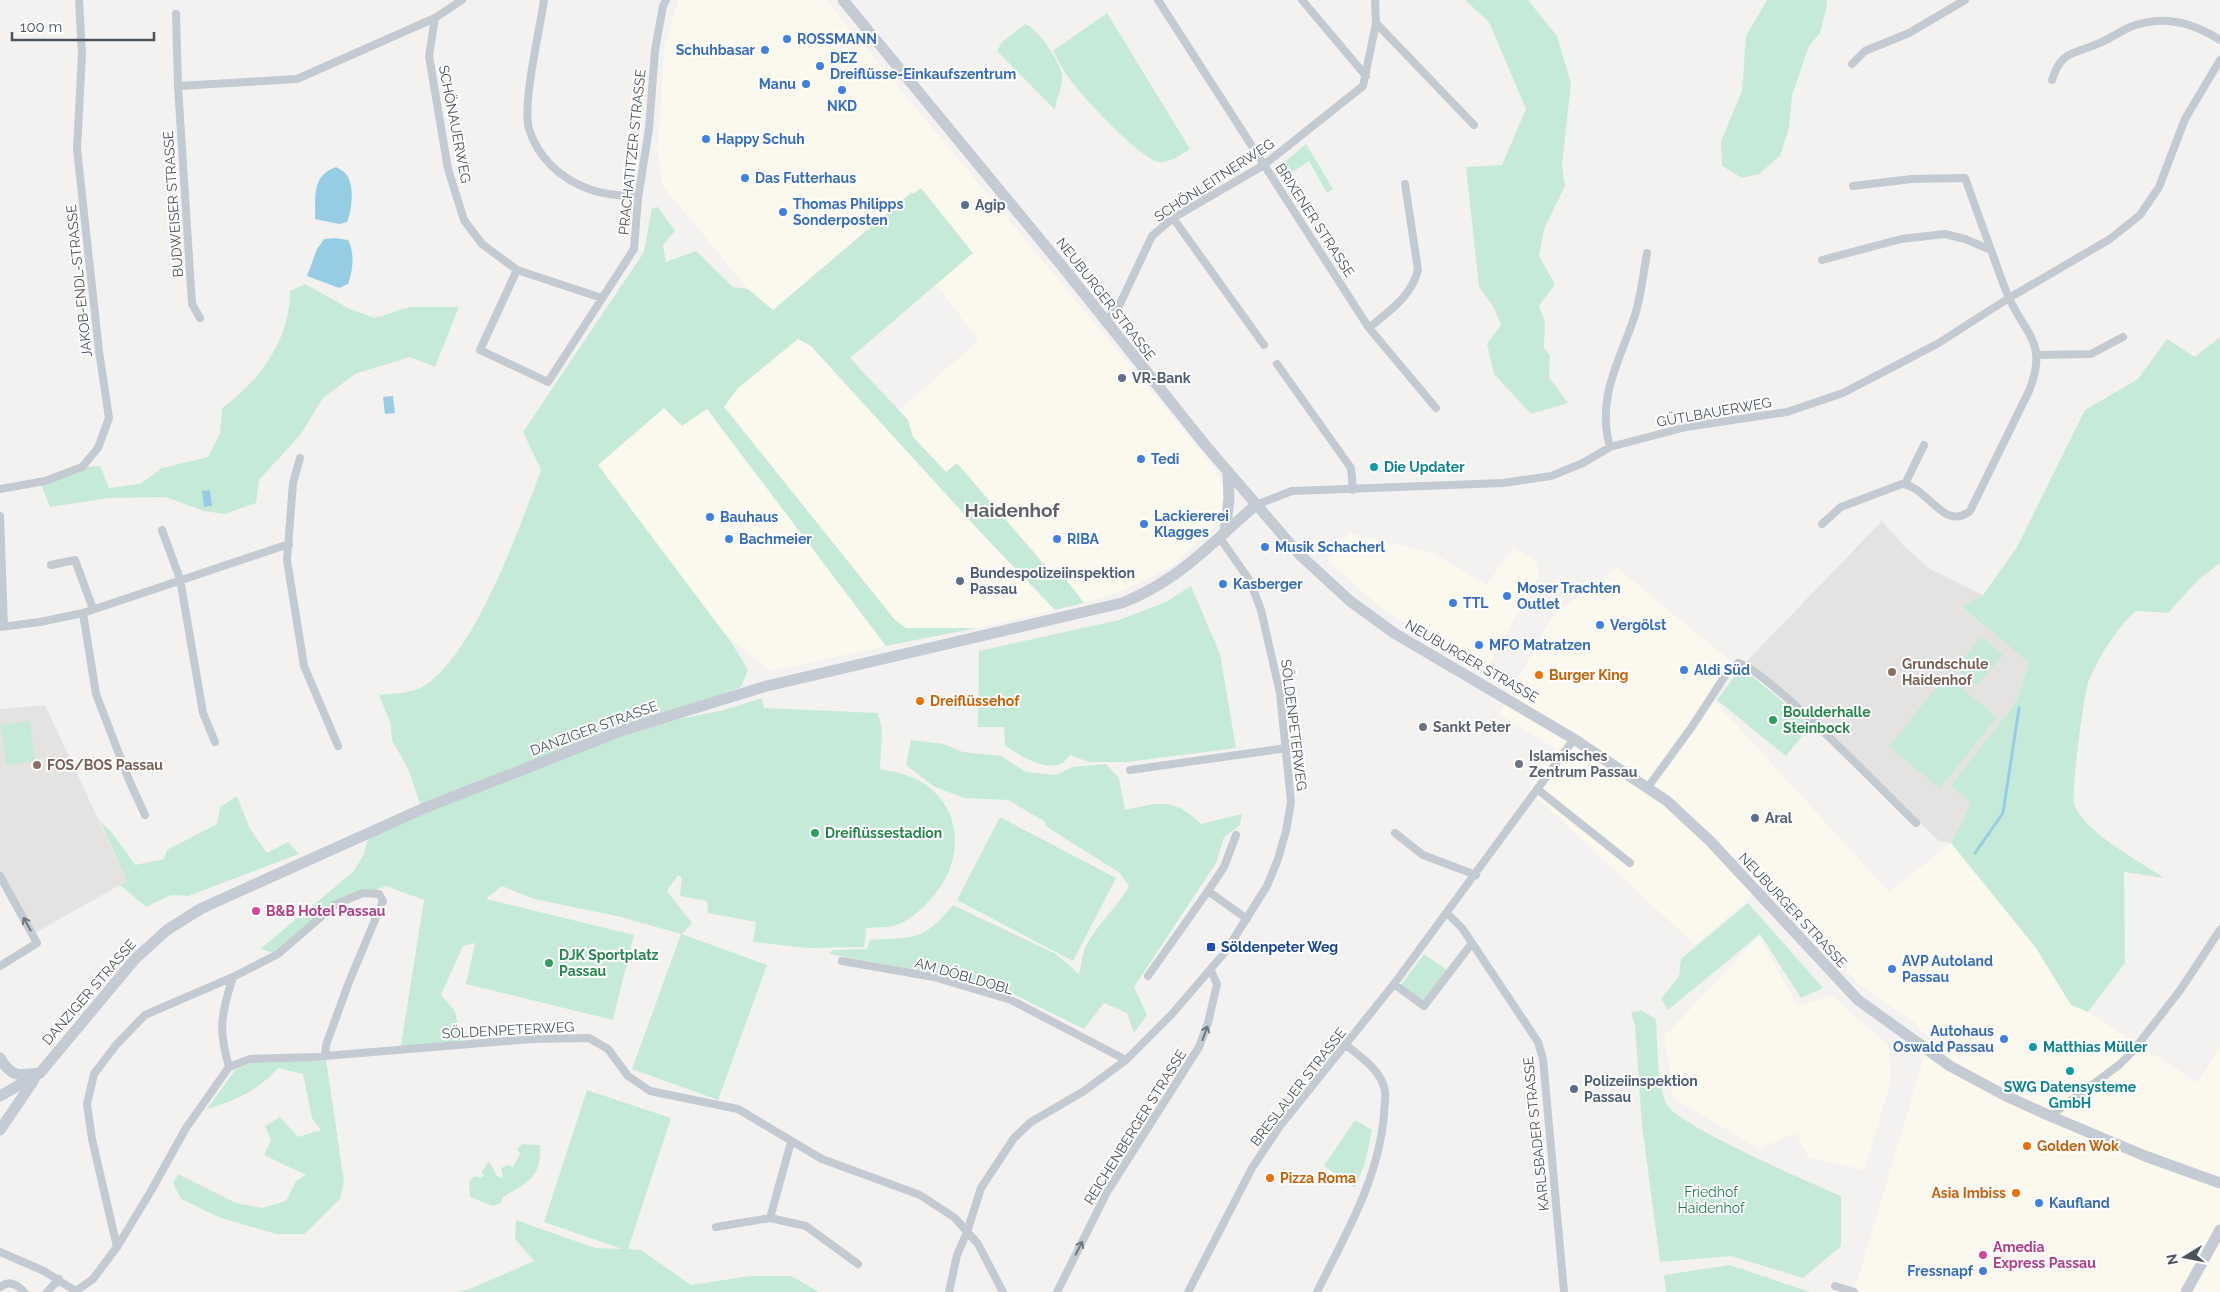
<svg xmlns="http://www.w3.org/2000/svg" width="2220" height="1292" viewBox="0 0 2220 1292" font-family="Raleway,sans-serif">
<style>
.commercial{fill:#fbf8ee}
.education{fill:#e4e3e2}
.green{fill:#c5ebd8}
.water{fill:#97cde4}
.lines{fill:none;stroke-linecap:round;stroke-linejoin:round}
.stream{stroke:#97cde4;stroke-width:3}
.street{stroke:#c3cad1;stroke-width:8}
.secondary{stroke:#c4cbd5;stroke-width:11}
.oneway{stroke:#6f7780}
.shop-dot{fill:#3f7fe0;stroke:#fff;stroke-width:2}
.service-dot{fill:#5c6f8a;stroke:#fff;stroke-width:2}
.culture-dot{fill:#0f9aa8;stroke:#fff;stroke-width:2}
.education-dot{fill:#8d6e63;stroke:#fff;stroke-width:2}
.food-dot{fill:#e8710a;stroke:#fff;stroke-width:2}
.leisure-dot{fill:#2e9e5b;stroke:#fff;stroke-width:2}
.worship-dot{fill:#6b7280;stroke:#fff;stroke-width:2}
.hotel-dot{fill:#d1479c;stroke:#fff;stroke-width:2}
.transit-dot{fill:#1a4fb4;stroke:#fff;stroke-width:2}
.labels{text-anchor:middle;stroke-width:4;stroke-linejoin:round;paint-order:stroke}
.shop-label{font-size:14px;font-weight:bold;fill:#366cbe;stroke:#fff;text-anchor:start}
.street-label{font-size:14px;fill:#4b535d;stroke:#fff}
.service-label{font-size:14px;font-weight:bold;fill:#4e5e75;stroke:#fff;text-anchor:start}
.culture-label{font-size:14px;font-weight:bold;fill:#0d838f;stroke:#fff;text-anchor:start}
.education-label{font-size:14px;font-weight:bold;fill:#785e54;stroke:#fff;text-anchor:start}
.food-label{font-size:14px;font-weight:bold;fill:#c56008;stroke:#fff;text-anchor:start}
.leisure-label{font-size:14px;font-weight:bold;fill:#27864d;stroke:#fff;text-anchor:start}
.worship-label{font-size:14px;font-weight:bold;fill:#5b616d;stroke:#fff;text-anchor:start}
.hotel-label{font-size:14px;font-weight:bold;fill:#b23c85;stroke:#fff;text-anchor:start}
.transit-label{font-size:14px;font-weight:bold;fill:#164399;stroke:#fff;text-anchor:start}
.park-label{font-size:14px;fill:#217855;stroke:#fff}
.district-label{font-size:19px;font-weight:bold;fill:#5e6165;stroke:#fff}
</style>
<rect width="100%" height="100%" fill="#f3f2f1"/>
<path class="commercial" d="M678,0H826L1209,461L1219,477L1224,489L1221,514L1211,530L1171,567L1122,591L1084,603L1061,573L1055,577L958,464L947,473L913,437L908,420L899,410L979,340L932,280L921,188L913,194L911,193L773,310L748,289L662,185L658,151L664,52Z
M798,339L811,346L985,537L1055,610L976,628H906L895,620L724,406L738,388Z
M664,408L707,409L886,646L770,671L716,627L598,465Z
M1348,533L1433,553L1487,585L1513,547L1536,561L1539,575L1484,674L1383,609L1328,561Z
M1617,568L1729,660L1708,694L1889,892L1951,843L2036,948L2071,1005L2088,1012L2198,1083L2220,1046V1292H1854L1930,1037L1917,1027L1918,1025L1860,985L1764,885L1695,945L1529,790L1555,748L1499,714L1554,614Z
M1759,936L1798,1007L1831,995L1889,1046L1891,1081L1864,1170L1808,1157L1796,1133L1759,1149L1673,1098L1665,1036Z"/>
<path class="education" d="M1882,521L1903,545L1930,569L1983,595L1961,608L2029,661L2016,702L1951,785L1971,804L1951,843L1939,841L1837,742L1746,662Z
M45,705L127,881L35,933L0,870V709Z"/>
<path class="green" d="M1465,0H1528L1557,36L1571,83L1562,165L1565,186L1544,229L1539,256L1555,284L1539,306L1545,322L1544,348L1550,355L1549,377L1568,403L1531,414L1494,374L1487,344L1501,325L1493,306L1479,287L1466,167L1502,165L1526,109L1489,22Z
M1767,0H1827V5L1820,33L1809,46L1792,95L1789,128L1780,156L1759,174L1742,178L1722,166L1721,141L1742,91L1746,36Z
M1107,13L1190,149C1181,155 1170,163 1159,162C1140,159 1084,98 1071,81C1064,72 1059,61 1053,51Z
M1025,24C1037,27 1061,63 1062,75C1063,88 1056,98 1055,110L997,51L1002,42Z
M1306,144L1333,189L1327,193L1309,161L1288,175L1282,164Z
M921,188L973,253L850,358L908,420L913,437L946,472L957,463L1055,577L1061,573L1084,603L1055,610L985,537L811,346L798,339L738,388L724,407L895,620L906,628H976L886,646L707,409L682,426L664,408L598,465L731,642L748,670L741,687L626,730L724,710L762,698L764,708L878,713L882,730L880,769C893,771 909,775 920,781C966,809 964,864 930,900C921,910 907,923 893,926C885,928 874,927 866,928L864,947L807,948L753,942L756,922L708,913L707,901L680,896L682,878L678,875L667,891L692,923L682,934L767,965L718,1100L632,1069L681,934L621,917L534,899L502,886L486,899L634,935L613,1020L466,984L475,943L463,946L441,995L455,1011L462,1045L400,1051L424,900L386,886L336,904L278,954L260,949L353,872L364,854L370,832L422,809L408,769L392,740L390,722L379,695C394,693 411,694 424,686C475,654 520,526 541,470L523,432L644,252L652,208L658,207L675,231L663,245L666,262L696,251L733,287L748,289L773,310L912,192L913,194Z
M305,284L350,309L375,318L409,307H459L435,367L410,357L355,374L323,398L300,435L259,480L256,503L225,514L204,511L165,497L109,498L50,507L41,484L86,467L100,466L109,488L140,484L162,468L208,457L220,433L222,408C260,380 290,340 290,291Z
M2220,337V563L2199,579L2168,613L2136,611C2116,629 2100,655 2089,680C2084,691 2071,793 2074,804C2085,833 2138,860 2164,878L2124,872L2125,963L2088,1012L2071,1005L2036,948L1951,843L1971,804L1951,785L2016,702L2029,662L1961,607L1983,595L2017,547L2085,410L2138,379L2167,339L2195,357Z
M1191,586L1220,654L1236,748L1127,762H1089L1070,755C1055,779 1023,757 1005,746L1004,727H978L979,651L1119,620L1166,602Z
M1981,637L2003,655L1977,686L1955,668Z
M1741,674L1753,677L1811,725L1786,756L1717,700L1733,678Z
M1946,675L1997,717L1940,788L1889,747Z
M30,721L35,761L6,765L1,725Z
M911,740L944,744L963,752L1001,756L1026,772L1056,775L1073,767L1106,764L1119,778L1125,810C1159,802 1174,797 1201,824L1242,814L1240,825L1224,837L1216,863L1134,987L1147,1015L1134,1033L1127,1013L1104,1003L1084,1029L1015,995L966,979L829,954L833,950L867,949L870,940C913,937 923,942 953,905L1056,954L1079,974C1081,967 1081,961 1083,954C1091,929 1116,910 1129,886L1120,873L1047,827L1044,821L1008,800L964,798L933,786L906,765Z
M237,796L250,829L267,853L288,842L299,854L188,896L171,895L146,907L120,885L127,881L100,821L113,834L135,865L164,859L167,850L217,824L220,807Z
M1000,817L1116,878L1073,961L957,900Z
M1748,903L1823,988L1801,998L1760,934L1668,1010L1661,999L1679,976L1681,959Z
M1424,954L1447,970L1423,1002L1401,985Z
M1641,1010L1656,1019C1658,1045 1656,1078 1666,1103C1675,1125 1812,1183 1841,1196V1246L1803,1278L1731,1256L1660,1262L1642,1125L1635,1025L1631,1013Z
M326,1059L344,1182L340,1199L305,1234H276L221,1218L181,1199L173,1183L178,1174L236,1203L262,1208L286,1201L296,1181L306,1175L264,1155L271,1140L265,1126L280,1117L298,1137L321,1130L312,1118L303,1074L278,1068C259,1090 235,1101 207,1109L235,1070L254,1062Z
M587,1090L671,1118L628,1249L641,1250L691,1285L750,1276H791L819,1292H458L472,1288L534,1261L515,1239L516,1220L595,1248L622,1249L544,1222Z
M1355,1120L1372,1130L1365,1163L1355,1188L1324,1166Z
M522,1144L540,1145C542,1177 528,1182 503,1197L501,1203L493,1206L470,1197L469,1183L474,1176L481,1178L484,1175L481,1173L489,1161L497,1176L503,1178L501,1168L507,1165L513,1167L520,1154L517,1149Z
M1730,1265L1810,1292H1666L1664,1275Z"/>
<path class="water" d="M336,167C339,169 344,171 346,174C355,185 352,210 347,222L339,224L315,219C316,197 311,176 336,167Z
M335,238L348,240C355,253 353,270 348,284L339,288L307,276L317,249L324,239Z
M393,396L395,413L385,414L383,397Z
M210,490L212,506L204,507L202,491Z"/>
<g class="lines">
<path class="stream" d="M1975,853L2003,813L2019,708"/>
<path class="street" d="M544,0C540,29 522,104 529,129C538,158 561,179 589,189C604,195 623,195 638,198
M1158,0L1369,328L1436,408
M1302,0L1366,76
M176,14L178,86
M435,18L429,56L448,169L464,220L482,244L517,270
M1376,23L1474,125
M1852,64L1865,51L1909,33L1965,0
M2052,80C2061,51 2072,55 2097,44C2108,40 2117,33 2128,28C2160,14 2192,22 2220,40
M1853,186L1912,179L1965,178L1991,250
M1173,218L1264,345
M1822,260L1901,239L1945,234L1965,239L1991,250C1997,266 2002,282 2009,298C2027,337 2048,343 2029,391L1970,511C1943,532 1929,487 1902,484L1841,507L1822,524
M602,298L517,270L480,350L548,382L634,249L638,198L649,129L655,50L663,6L666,0
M200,318L192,304L178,86L297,79L435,18L462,0
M1105,321L1118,308L1152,236L1173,218L1264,165L1363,86L1376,23L1375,0
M1369,328C1390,310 1411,297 1418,270L1405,184
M2038,355L2091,354L2123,337
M1277,364L1351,468L1353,490
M1610,447C1596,399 1619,362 1634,318C1641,298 1643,274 1647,253
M300,458L293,483L287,560L304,666L338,746
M1905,484L1924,445
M0,489L45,481L82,467L98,448L109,418L99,351L77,149L82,54L79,0
M1256,505L1292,491L1503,483L1551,476L1583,463L1610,447L1686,427L1787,412L1843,393L1937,344L2009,298L2110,239L2140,215L2159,187L2185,119L2220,60
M0,516L4,626
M162,530L180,579L203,713L215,742
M51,565L75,560L93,609
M83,613L96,694L129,780L145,815
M0,627L40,622L83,613L289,544
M1130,770L1287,748
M1648,787L1691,728L1727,673L1738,663C1765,668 1888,796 1916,823
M1537,789L1630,863
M1395,833L1423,855L1476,875
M1236,835L1224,867L1208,891L1247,919
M0,876L37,943L0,966
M1447,913L1462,928L1538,1042L1543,1059L1564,1292
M842,961L934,977L1011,1000L1126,1060
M1148,976L1208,891
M1394,984L1424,1006L1472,943
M229,1067C218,1029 221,1014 233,977
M2050,1116L2119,1065L2133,1051L2181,989L2220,930
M791,1142L770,1218L806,1226L858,1264
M716,1227L770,1218
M117,1247L92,1139L87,1104L94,1074L116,1045L145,1015L233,977L278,954L336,904L363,893L379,894L383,901L349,982L326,1045L325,1056
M0,1252L44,1271L77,1292
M1835,1286L1854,1292
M0,1287C9,1280 17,1284 24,1292
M76,1291L93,1279L117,1247L151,1191L186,1128L229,1067L250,1059L312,1057L532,1039L589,1038L608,1049L628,1076L650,1091L738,1109L822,1159L920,1195L955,1218L978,1244L1003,1292
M47,1292L59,1279
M949,1292L957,1255L967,1232L981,1188L1014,1138L1031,1122L1084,1091L1126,1060L1172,1014L1226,951L1267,886L1278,859L1286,831L1291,802L1280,693L1261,610L1250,581L1220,538
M1057,1292L1107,1192L1199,1047L1208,1023L1217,984L1211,971
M1188,1292L1252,1168L1280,1126L1394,984L1574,739
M1317,1292C1345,1235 1379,1179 1384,1114C1384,1107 1386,1098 1385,1091C1382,1071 1361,1057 1346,1045"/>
<path class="secondary" d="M843,0L1062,266L1206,446L1299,554L1350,601L1394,633L1574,739L1667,801L1710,841L1858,1000L1950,1066L2004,1095L2050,1116L2145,1156L2220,1183
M1225,533L1229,499L1228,472
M0,1058C11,1077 19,1076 39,1073
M0,1096L40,1073L135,959L167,930L202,908L422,809L621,731L763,687L1122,603C1180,580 1210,544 1256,505
M0,1130L34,1080
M2186,1292L2220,1230"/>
</g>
<defs><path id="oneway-shaft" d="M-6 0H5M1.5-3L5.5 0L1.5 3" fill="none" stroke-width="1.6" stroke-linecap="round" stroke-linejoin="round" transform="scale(1.25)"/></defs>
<g class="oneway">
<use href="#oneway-shaft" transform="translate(27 924) rotate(-119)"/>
<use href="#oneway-shaft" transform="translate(1205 1033) rotate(-70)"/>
<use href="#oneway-shaft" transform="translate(1079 1248) rotate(-63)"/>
</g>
<g class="shop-dot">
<circle cx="787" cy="39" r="5"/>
<circle cx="765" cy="50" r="5"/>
<circle cx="820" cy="66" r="5"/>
<circle cx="806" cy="84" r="5"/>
<circle cx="842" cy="90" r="5"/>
<circle cx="706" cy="139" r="5"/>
<circle cx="745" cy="178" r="5"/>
<circle cx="783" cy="212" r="5"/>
<circle cx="1141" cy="459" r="5"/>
<circle cx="710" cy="517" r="5"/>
<circle cx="1144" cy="524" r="5"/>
<circle cx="729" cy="539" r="5"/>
<circle cx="1057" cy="539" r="5"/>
<circle cx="1265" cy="547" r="5"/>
<circle cx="1223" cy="584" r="5"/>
<circle cx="1507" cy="596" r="5"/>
<circle cx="1453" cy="603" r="5"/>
<circle cx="1600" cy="625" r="5"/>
<circle cx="1479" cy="645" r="5"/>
<circle cx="1684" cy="670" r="5"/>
<circle cx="1892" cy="969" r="5"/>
<circle cx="2004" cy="1039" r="5"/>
<circle cx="2039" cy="1203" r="5"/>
<circle cx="1983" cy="1271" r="5"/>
</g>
<g class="service-dot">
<circle cx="965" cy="205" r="5"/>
<circle cx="1122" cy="378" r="5"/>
<circle cx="960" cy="581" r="5"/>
<circle cx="1755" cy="818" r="5"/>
<circle cx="1574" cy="1089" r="5"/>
</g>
<g class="culture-dot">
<circle cx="1374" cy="467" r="5"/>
<circle cx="2033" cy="1047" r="5"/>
<circle cx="2070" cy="1071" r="5"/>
</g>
<g class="education-dot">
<circle cx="1892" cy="672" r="5"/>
<circle cx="37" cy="765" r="5"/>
</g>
<g class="food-dot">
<circle cx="1539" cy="675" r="5"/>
<circle cx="920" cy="701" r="5"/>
<circle cx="2027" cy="1146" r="5"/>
<circle cx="1270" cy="1178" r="5"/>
<circle cx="2016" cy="1193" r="5"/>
</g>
<g class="leisure-dot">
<circle cx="1773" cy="720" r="5"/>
<circle cx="815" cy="833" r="5"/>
<circle cx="549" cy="963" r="5"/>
</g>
<g class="worship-dot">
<circle cx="1423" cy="727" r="5"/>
<circle cx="1519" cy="764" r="5"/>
</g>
<g class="hotel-dot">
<circle cx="256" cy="911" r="5"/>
<circle cx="1983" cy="1255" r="5"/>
</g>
<rect class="transit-dot" x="1206" y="942" width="10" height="10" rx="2.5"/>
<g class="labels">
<g class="shop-label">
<text x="797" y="44">ROSSMANN</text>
<text x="755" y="55" text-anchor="end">Schuhbasar</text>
<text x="830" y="63">DEZ<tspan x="830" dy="16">Dreiflüsse-Einkaufszentrum</tspan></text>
<text x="796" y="89" text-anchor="end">Manu</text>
<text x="842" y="111" text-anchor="middle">NKD</text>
<text x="716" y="144">Happy Schuh</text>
<text x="755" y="183">Das Futterhaus</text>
<text x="793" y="209">Thomas Philipps<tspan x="793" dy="16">Sonderposten</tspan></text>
<text x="1151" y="464">Tedi</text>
<text x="1154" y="521">Lackiererei<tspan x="1154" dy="16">Klagges</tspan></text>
<text x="720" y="522">Bauhaus</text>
<text x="739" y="544">Bachmeier</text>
<text x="1067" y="544">RIBA</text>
<text x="1275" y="552">Musik Schacherl</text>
<text x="1233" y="589">Kasberger</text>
<text x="1517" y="593">Moser Trachten<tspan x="1517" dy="16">Outlet</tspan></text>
<text x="1463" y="608">TTL</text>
<text x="1610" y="630">Vergölst</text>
<text x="1489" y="650">MFO Matratzen</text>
<text x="1694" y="675">Aldi Süd</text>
<text x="1902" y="966">AVP Autoland<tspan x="1902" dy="16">Passau</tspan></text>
<text x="1994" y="1036" text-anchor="end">Autohaus<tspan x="1994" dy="16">Oswald Passau</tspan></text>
<text x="2049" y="1208">Kaufland</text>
<text x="1973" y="1276" text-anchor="end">Fressnapf</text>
</g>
<g class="street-label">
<text transform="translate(455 124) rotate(79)" y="5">SCHÖNAUERWEG</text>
<text transform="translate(632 152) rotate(-84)" y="5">PRACHATITZER STRASSE</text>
<text transform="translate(1214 180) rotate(-33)" y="5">SCHÖNLEITNERWEG</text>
<text transform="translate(173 204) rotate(-94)" y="5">BUDWEISER STRASSE</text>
<text transform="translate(1315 220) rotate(57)" y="5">BRIXENER STRASSE</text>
<text transform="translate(79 281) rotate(-96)" y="5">JAKOB-ENDL-STRASSE</text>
<text transform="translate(1106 299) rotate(52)" y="5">NEUBURGER STRASSE</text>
<text transform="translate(1714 412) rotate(-10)" y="5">GÜTLBAUERWEG</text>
<text transform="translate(1472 661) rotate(30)" y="5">NEUBURGER STRASSE</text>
<text transform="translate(1294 725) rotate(83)" y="5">SÖLDENPETERWEG</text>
<text transform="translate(594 728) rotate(-20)" y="5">DANZIGER STRASSE</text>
<text transform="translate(1793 910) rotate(47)" y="5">NEUBURGER STRASSE</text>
<text transform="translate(964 976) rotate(16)" y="5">AM DÖBLDOBL</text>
<text transform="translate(89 992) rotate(-49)" y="5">DANZIGER STRASSE</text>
<text transform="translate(508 1030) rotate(-3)" y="5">SÖLDENPETERWEG</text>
<text transform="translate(1298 1087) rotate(-52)" y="5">BRESLAUER STRASSE</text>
<text transform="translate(1135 1127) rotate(-58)" y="5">REICHENBERGER STRASSE</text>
<text transform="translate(1536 1134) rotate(-96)" y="5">KARLSBADER STRASSE</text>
</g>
<g class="service-label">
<text x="975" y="210">Agip</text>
<text x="1132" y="383">VR-Bank</text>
<text x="970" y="578">Bundespolizeiinspektion<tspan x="970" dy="16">Passau</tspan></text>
<text x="1765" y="823">Aral</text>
<text x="1584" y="1086">Polizeiinspektion<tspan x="1584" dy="16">Passau</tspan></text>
</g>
<g class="culture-label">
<text x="1384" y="472">Die Updater</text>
<text x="2043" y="1052">Matthias Müller</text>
<text x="2070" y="1092" text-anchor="middle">SWG Datensysteme<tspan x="2070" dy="16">GmbH</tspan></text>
</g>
<g class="education-label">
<text x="1902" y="669">Grundschule<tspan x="1902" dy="16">Haidenhof</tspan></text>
<text x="47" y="770">FOS/BOS Passau</text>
</g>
<g class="food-label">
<text x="1549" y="680">Burger King</text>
<text x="930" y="706">Dreiflüssehof</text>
<text x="2037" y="1151">Golden Wok</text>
<text x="1280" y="1183">Pizza Roma</text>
<text x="2006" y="1198" text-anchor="end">Asia Imbiss</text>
</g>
<g class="leisure-label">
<text x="1783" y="717">Boulderhalle<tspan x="1783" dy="16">Steinbock</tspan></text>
<text x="825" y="838">Dreiflüssestadion</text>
<text x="559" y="960">DJK Sportplatz<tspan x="559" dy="16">Passau</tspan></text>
</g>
<g class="worship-label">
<text x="1433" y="732">Sankt Peter</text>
<text x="1529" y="761">Islamisches<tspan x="1529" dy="16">Zentrum Passau</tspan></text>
</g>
<g class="hotel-label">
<text x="266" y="916">B&amp;B Hotel Passau</text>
<text x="1993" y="1252">Amedia<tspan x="1993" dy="16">Express Passau</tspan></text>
</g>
<g class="transit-label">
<text x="1221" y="952">Söldenpeter Weg</text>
</g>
<g class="park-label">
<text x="1711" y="1197">Friedhof<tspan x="1711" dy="16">Haidenhof</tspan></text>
</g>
<g class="district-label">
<text x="1012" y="517">Haidenhof</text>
</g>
</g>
<g transform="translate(2185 1257) rotate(260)" stroke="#ffffff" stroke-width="4" paint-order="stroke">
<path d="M0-4L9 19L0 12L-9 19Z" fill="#4b535d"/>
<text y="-8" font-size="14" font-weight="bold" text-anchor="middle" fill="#4b535d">N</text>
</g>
<path d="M12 32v8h142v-8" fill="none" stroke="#4b535d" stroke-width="2.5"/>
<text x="20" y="32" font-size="15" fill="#4b535d" stroke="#ffffff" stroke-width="4" paint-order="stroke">100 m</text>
</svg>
